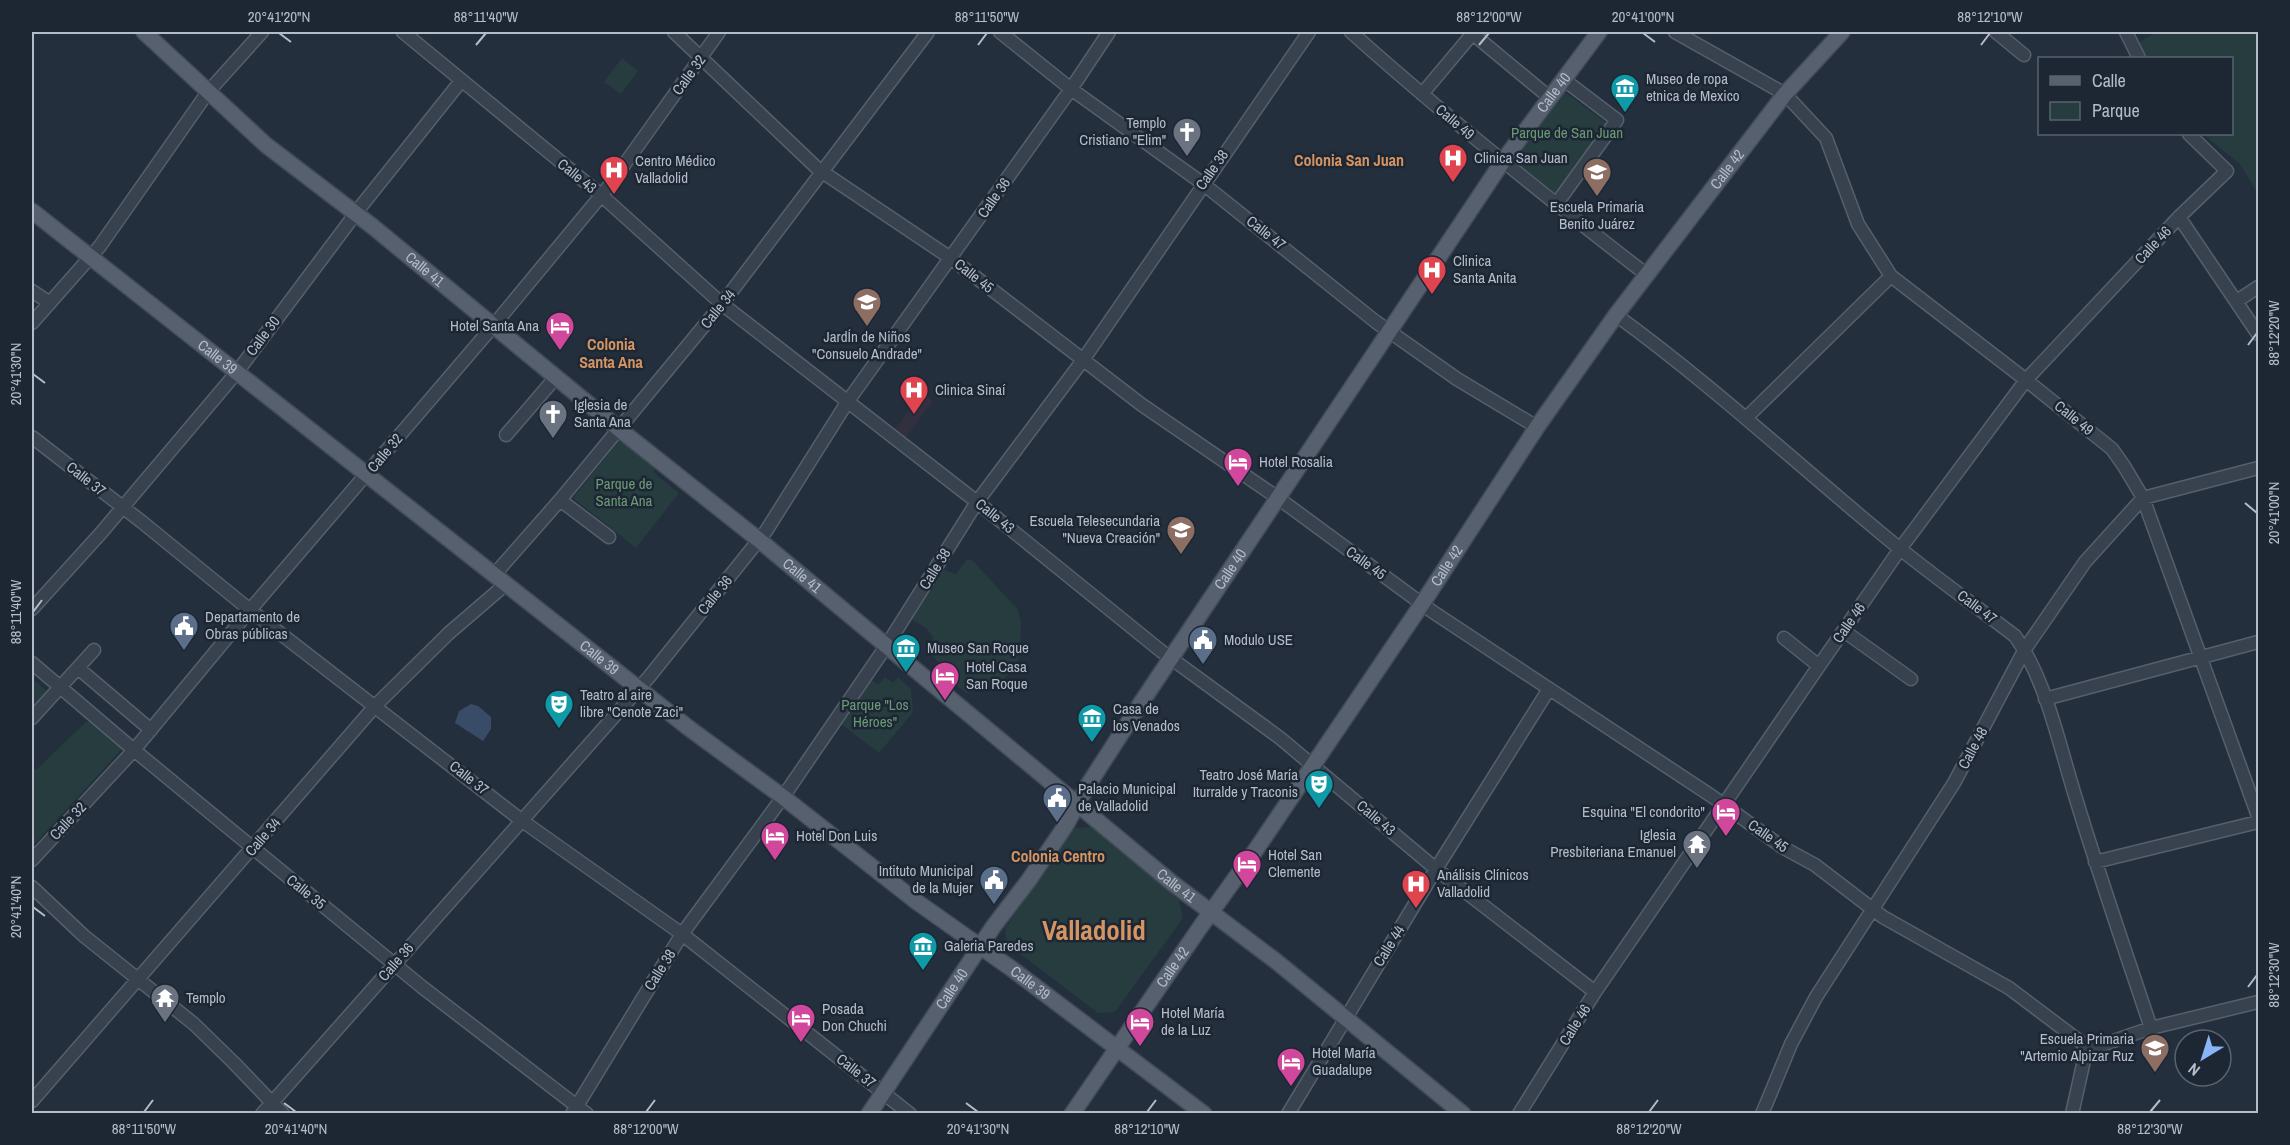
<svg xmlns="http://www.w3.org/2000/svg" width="2290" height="1145" viewBox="0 0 2290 1145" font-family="'Archivo Narrow',sans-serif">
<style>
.medical{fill:#32303f}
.green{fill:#263c3f}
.water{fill:#394c67}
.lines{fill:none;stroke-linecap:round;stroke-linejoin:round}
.minor-casing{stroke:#565f6c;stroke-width:15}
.major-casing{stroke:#414a57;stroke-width:18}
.minor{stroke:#38414e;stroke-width:12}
.major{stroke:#56606e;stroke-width:15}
.ticks{fill:none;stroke:#b4bcc9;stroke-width:2}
.labels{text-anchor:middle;stroke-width:5;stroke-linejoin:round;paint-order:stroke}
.street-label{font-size:15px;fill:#b4bcc9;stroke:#1d2633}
.poi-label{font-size:15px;fill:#b4bcc9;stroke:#1d2633;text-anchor:start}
.park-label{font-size:15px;fill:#6b9a76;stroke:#1d2633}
.neighbourhood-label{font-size:16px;font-weight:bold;fill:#d59563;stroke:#1d2633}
.town-label{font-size:27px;font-weight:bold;fill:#d59563;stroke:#1d2633}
.neatline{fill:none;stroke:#b4bcc9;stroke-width:2}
.ticks-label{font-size:15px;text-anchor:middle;fill:#b4bcc9}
</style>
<rect width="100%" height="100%" fill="#242f3e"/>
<path class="medical" d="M922,393L933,401L906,437L895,429Z"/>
<path class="green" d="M2157,32H2216L2218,34L2222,32H2258V194L2240,164L2203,134H2232V58H2146L2139,42Z
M622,58L638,71L621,94L604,82Z
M1563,91L1608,124L1556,196L1512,164Z
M621,438L656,467L653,472L679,493L636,548L573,498Z
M967,559L973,561L1018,610L1021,623L1020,650L1018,662L1004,679L986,688L966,693L947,677L942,666L931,654L933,637L926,628L909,618L942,569L956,574Z
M868,677L878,685L885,677L893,683L898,677L911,689L913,712L879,753L837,721Z
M32,678L48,692L32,706Z
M93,721L122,749L32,847V766L36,770L86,722Z
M1093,827L1179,900L1183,918L1115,1012L1098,1013L1007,944L1005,928L1075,828Z"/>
<path class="water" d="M471,704L478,706L491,717V729L483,741L455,723L459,711Z"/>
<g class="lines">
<g class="minor-casing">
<path id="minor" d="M403,32L601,195L722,304L977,502L1161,651L1280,738L1436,869L1595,992
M674,32L818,169L952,259L1142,405L1278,498L1433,612L1713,797L1782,847L1815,865L1883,917L2009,988L2090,1049
M1000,32L1071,89L1202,183L1376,322L1457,379L1537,427
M1351,32C1446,117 1546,197 1647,275
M1675,32L1785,94L1826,138L1858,224L1891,276L2026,380L2112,449L2124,466L2143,498L2258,816
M1996,32L2024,55
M2126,32L2139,58
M1473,34L1549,97
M1422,94L1474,32
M1557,203L1617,120L1563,79
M2179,217L2258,334
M32,291L50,303
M2237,301L2258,287
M1616,315C1711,384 1797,464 1888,539C1929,573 1973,604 2015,636C2047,681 2060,749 2077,802C2100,878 2126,953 2151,1028
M32,323L100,246L208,92L262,32
M1746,418L1891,276
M506,435L556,377
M32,437L142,522L250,610L521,820L682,934L910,1114
M560,500L609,537
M494,575L560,500L722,304L928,32
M32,609L101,533L237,372L362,205L461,81
M1844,631L1911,679
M1784,638L1819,666
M32,663L134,750L422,987L587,1114
M78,668L151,730
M2045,699L2258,642
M32,718L94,650
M32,860L134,750L250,610L494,325L609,186L719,32
M2095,862L2258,822
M32,887L84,936L194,1024L234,1063L283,1114
M32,1101L376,705L449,633L506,584
M262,1114L649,677L766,531L848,401L1071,89L1109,32
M572,1114L682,934L783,797L887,645L977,502L1083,360L1309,32
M1288,1114L1436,869L1549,689
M1519,1114L1595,992L1819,666L1900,549L2026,380L2179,217L2227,171L2189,134
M1762,1114L1791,1044L1816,997L1954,783L2025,649L2085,562L2143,498L2258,468
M2072,1114L2084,1060L2090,1049L2151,1028L2258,1002"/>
</g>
<g class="major-casing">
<g id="major">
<path id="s1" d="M144,32L266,145L372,226L619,429L759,540L1171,882L1277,962L1463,1114"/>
<path id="s2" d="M32,211L690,729L783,797L917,902L1012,969L1204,1114"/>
<path id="s3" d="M869,1114L993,927L1029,880L1066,825L1088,785L1141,703L1503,161L1599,32"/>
<path id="s4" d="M1072,1114L1201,926L1255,851L1422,604L1537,427L1616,315L1785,94L1842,32"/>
</g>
</g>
<use href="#minor" class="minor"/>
<use href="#major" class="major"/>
</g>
<path class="ticks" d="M279,33L291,42M1643,33L1655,42M476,45L486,33M978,45L987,33M1479,45L1489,33M1981,45L1990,33M2248,345L2257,333M33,374L45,383M2245,503L2257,513M33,612L42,600M33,907L45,916M2248,987L2257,975M284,1103L296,1112M966,1103L978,1112M144,1112L153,1100M646,1112L655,1100M1147,1112L1156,1100M1649,1112L1658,1100M2150,1112L2160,1100"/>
<defs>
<g id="museum-pin" transform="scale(1.5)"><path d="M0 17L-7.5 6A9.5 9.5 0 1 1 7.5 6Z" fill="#0f9aa8" stroke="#1d2633"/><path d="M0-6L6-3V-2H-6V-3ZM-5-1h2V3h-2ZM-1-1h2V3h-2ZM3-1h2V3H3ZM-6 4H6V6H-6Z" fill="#fff"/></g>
<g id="church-pin" transform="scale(1.5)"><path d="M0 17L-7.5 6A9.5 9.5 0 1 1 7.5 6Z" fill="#6b7280" stroke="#1d2633"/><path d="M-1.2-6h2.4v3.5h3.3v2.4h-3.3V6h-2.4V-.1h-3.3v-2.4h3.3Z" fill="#fff"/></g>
<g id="hospital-pin" transform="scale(1.5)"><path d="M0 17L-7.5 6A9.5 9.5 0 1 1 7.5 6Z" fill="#e0444e" stroke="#1d2633"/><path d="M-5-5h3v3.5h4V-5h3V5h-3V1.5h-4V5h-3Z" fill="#fff"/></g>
<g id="school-pin" transform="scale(1.5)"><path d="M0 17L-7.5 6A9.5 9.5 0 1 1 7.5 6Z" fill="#8d6e63" stroke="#1d2633"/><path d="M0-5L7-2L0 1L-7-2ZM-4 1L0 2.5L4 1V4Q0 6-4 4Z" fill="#fff"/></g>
<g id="hotel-pin" transform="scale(1.5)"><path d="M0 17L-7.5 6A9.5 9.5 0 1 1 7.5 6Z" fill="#d1479c" stroke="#1d2633"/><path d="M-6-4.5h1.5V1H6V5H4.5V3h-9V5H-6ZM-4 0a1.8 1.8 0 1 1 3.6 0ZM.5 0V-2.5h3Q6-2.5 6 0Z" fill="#fff"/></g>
<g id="civic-pin" transform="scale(1.5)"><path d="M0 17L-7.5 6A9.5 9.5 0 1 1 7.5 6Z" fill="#5c6f8a" stroke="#1d2633"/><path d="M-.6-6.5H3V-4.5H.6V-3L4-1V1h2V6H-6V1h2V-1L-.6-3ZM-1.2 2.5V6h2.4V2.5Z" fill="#fff"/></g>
<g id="theatre-pin" transform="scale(1.5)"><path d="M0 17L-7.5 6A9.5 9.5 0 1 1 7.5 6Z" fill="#0f9aa8" stroke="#1d2633"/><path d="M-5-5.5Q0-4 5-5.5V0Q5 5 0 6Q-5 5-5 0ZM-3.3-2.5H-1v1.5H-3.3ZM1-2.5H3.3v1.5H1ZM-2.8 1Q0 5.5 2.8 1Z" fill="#fff"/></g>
<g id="temple-pin" transform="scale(1.5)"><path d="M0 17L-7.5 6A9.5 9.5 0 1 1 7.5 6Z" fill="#6b7280" stroke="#1d2633"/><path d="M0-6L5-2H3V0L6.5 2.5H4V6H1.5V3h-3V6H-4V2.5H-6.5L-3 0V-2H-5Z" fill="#fff"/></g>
</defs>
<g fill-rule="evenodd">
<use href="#museum-pin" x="1625" y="88"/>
<use href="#church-pin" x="1187" y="132"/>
<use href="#hospital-pin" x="1453" y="158"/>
<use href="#hospital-pin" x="614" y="170"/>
<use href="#school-pin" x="1597" y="172"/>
<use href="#hospital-pin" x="1432" y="270"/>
<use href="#school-pin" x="867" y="302"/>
<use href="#hotel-pin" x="560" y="326"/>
<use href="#hospital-pin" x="914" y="390"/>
<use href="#church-pin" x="553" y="414"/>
<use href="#hotel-pin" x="1238" y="462"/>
<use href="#school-pin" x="1181" y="530"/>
<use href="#civic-pin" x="184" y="626"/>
<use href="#civic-pin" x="1203" y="640"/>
<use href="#museum-pin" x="906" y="648"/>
<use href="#hotel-pin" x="945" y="676"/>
<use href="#theatre-pin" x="559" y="704"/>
<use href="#museum-pin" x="1092" y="718"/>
<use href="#theatre-pin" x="1319" y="784"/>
<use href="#civic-pin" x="1057" y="798"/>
<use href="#hotel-pin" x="1726" y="812"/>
<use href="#hotel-pin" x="775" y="836"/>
<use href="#temple-pin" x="1697" y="844"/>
<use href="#hotel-pin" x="1247" y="864"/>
<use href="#civic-pin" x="994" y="880"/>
<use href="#hospital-pin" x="1416" y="884"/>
<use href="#museum-pin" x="923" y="946"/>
<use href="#temple-pin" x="165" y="998"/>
<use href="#hotel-pin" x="801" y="1018"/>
<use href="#hotel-pin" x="1140" y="1022"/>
<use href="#school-pin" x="2155" y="1048"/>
<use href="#hotel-pin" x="1291" y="1062"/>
</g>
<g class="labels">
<g class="street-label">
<text transform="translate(689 75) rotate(-54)" y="5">Calle 32</text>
<text dy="5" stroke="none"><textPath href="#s3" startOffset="1230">Calle 40</textPath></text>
<text transform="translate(1455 122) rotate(40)" y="5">Calle 49</text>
<text dy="5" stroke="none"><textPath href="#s4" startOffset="1150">Calle 42</textPath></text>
<text transform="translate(1212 170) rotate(-55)" y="5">Calle 38</text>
<text transform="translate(577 176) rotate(39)" y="5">Calle 43</text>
<text transform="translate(994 198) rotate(-55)" y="5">Calle 36</text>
<text transform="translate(1266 233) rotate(38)" y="5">Calle 47</text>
<text transform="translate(2153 245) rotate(-47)" y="5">Calle 46</text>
<text dy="5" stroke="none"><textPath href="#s1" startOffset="368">Calle 41</textPath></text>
<text transform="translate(974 276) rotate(38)" y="5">Calle 45</text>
<text transform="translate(718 309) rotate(-51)" y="5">Calle 34</text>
<text transform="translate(263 336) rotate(-53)" y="5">Calle 30</text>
<text dy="5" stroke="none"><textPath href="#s2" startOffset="236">Calle 39</textPath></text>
<text transform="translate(2074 418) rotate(39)" y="5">Calle 49</text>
<text transform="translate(385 453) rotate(-50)" y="5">Calle 32</text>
<text transform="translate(86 479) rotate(38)" y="5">Calle 37</text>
<text transform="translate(995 516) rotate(39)" y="5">Calle 43</text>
<text transform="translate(1366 563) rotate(36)" y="5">Calle 45</text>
<text dy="5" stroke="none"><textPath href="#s4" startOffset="664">Calle 42</textPath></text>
<text transform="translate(935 569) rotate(-58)" y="5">Calle 38</text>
<text dy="5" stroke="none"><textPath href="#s3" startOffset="654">Calle 40</textPath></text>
<text dy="5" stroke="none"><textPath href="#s1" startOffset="854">Calle 41</textPath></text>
<text transform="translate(715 595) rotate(-51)" y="5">Calle 36</text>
<text transform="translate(1977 607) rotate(37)" y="5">Calle 47</text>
<text transform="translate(1849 623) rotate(-55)" y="5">Calle 46</text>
<text dy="5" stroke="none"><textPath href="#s2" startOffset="722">Calle 39</textPath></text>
<text transform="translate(1973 748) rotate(-62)" y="5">Calle 48</text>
<text transform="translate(469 778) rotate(38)" y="5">Calle 37</text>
<text transform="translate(1376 818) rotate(40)" y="5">Calle 43</text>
<text transform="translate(68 821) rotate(-47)" y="5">Calle 32</text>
<text transform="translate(1768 836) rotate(35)" y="5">Calle 45</text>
<text transform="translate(263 837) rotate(-49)" y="5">Calle 34</text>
<text dy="5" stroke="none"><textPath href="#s1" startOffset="1340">Calle 41</textPath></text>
<text transform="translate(306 892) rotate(39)" y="5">Calle 35</text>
<text transform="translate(1389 946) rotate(-58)" y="5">Calle 44</text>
<text transform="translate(396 962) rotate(-49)" y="5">Calle 36</text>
<text dy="5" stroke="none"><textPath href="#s4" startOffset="178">Calle 42</textPath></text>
<text transform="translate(660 970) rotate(-58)" y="5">Calle 38</text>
<text dy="5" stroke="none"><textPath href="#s2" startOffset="1262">Calle 39</textPath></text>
<text dy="5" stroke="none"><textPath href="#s3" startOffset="150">Calle 40</textPath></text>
<text transform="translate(1575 1025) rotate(-58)" y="5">Calle 46</text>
<text transform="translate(856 1071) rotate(38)" y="5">Calle 37</text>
</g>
<g class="poi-label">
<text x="1646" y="84">Museo de ropa<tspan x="1646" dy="17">etnica de Mexico</tspan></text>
<text x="1166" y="128" text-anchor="end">Templo<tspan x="1166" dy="17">Cristiano "Elim"</tspan></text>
<text x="1474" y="163">Clinica San Juan</text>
<text x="635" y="166">Centro Médico<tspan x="635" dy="17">Valladolid</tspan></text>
<text x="1597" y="212" text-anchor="middle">Escuela Primaria<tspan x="1597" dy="17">Benito Juárez</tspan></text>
<text x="1453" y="266">Clinica<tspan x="1453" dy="17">Santa Anita</tspan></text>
<text x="539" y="331" text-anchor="end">Hotel Santa Ana</text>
<text x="867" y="342" text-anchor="middle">JardÍn de Niños<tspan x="867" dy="17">"Consuelo Andrade"</tspan></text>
<text x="935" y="395">Clinica Sinaí</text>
<text x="574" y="410">Iglesia de<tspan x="574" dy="17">Santa Ana</tspan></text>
<text x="1259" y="467">Hotel Rosalia</text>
<text x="1160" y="526" text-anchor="end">Escuela Telesecundaria<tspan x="1160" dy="17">"Nueva Creación"</tspan></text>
<text x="205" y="622">Departamento de<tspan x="205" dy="17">Obras públicas</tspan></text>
<text x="1224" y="645">Modulo USE</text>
<text x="927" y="653">Museo San Roque</text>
<text x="966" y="672">Hotel Casa<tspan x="966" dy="17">San Roque</tspan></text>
<text x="580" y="700">Teatro al aire<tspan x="580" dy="17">libre "Cenote Zaci"</tspan></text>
<text x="1113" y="714">Casa de<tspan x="1113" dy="17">los Venados</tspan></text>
<text x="1298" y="780" text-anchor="end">Teatro José María<tspan x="1298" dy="17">Iturralde y Traconis</tspan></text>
<text x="1078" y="794">Palacio Municipal<tspan x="1078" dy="17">de Valladolid</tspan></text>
<text x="1705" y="817" text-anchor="end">Esquina "El condorito"</text>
<text x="1676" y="840" text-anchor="end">Iglesia<tspan x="1676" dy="17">Presbiteriana Emanuel</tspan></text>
<text x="796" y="841">Hotel Don Luis</text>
<text x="1268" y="860">Hotel San<tspan x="1268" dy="17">Clemente</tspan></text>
<text x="973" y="876" text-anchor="end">Intituto Municipal<tspan x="973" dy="17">de la Mujer</tspan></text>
<text x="1437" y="880">Análisis Clínicos<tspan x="1437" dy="17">Valladolid</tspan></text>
<text x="944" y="951">Galeria Paredes</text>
<text x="186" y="1003">Templo</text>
<text x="822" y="1014">Posada<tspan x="822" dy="17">Don Chuchi</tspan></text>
<text x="1161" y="1018">Hotel María<tspan x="1161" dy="17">de la Luz</tspan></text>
<text x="2134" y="1044" text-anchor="end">Escuela Primaria<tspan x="2134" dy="17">"Artemio Alpizar Ruz</tspan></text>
<text x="1312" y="1058">Hotel María<tspan x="1312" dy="17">Guadalupe</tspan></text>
</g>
<g class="park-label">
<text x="1567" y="138">Parque de San Juan</text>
<text x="624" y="489">Parque de<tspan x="624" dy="17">Santa Ana</tspan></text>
<text x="875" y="710">Parque "Los<tspan x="875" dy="17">Héroes"</tspan></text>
</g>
<g class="neighbourhood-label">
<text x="1349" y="166">Colonia San Juan</text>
<text x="611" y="350">Colonia<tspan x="611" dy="18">Santa Ana</tspan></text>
<text x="1058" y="862">Colonia Centro</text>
</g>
<g class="town-label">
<text x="1094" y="940">Valladolid</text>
</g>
</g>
<rect width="2290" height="1145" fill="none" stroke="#1d2633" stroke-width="66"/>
<rect x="2038" y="57" width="195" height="78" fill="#1d2633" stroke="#59626f" stroke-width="1.5"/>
<rect x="2050" y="76" width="30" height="9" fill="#56606e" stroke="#59626f" stroke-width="1.5"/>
<text x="2092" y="87" font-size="18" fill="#b4bcc9">Calle</text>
<rect x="2050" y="102" width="30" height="18" fill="#263c3f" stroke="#59626f" stroke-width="1.5"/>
<text x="2092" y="117" font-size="18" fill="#b4bcc9">Parque</text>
<g transform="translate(2203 1058) rotate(218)"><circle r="28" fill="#1d2633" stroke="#59626f" stroke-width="1.5"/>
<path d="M0-4.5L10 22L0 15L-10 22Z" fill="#8ab4f8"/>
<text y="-9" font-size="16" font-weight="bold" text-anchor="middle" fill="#b4bcc9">N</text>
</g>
<rect x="33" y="33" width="2224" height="1079" class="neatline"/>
<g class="ticks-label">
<text x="279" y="22">20°41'20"N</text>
<text x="486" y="22">88°11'40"W</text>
<text x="987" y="22">88°11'50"W</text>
<text x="1489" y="22">88°12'00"W</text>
<text x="1643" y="22">20°41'00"N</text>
<text x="1990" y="22">88°12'10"W</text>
<text transform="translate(2274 333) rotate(-90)" y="5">88°12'20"W</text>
<text transform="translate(16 374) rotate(-90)" y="5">20°41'30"N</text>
<text transform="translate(2274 513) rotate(-90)" y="5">20°41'00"N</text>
<text transform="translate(16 612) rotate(-90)" y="5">88°11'40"W</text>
<text transform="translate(16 907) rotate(-90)" y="5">20°41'40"N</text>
<text transform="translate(2274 975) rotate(-90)" y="5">88°12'30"W</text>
<text x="144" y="1134">88°11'50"W</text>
<text x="296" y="1134">20°41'40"N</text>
<text x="646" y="1134">88°12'00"W</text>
<text x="978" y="1134">20°41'30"N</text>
<text x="1147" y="1134">88°12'10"W</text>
<text x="1649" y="1134">88°12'20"W</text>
<text x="2150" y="1134">88°12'30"W</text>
</g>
</svg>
